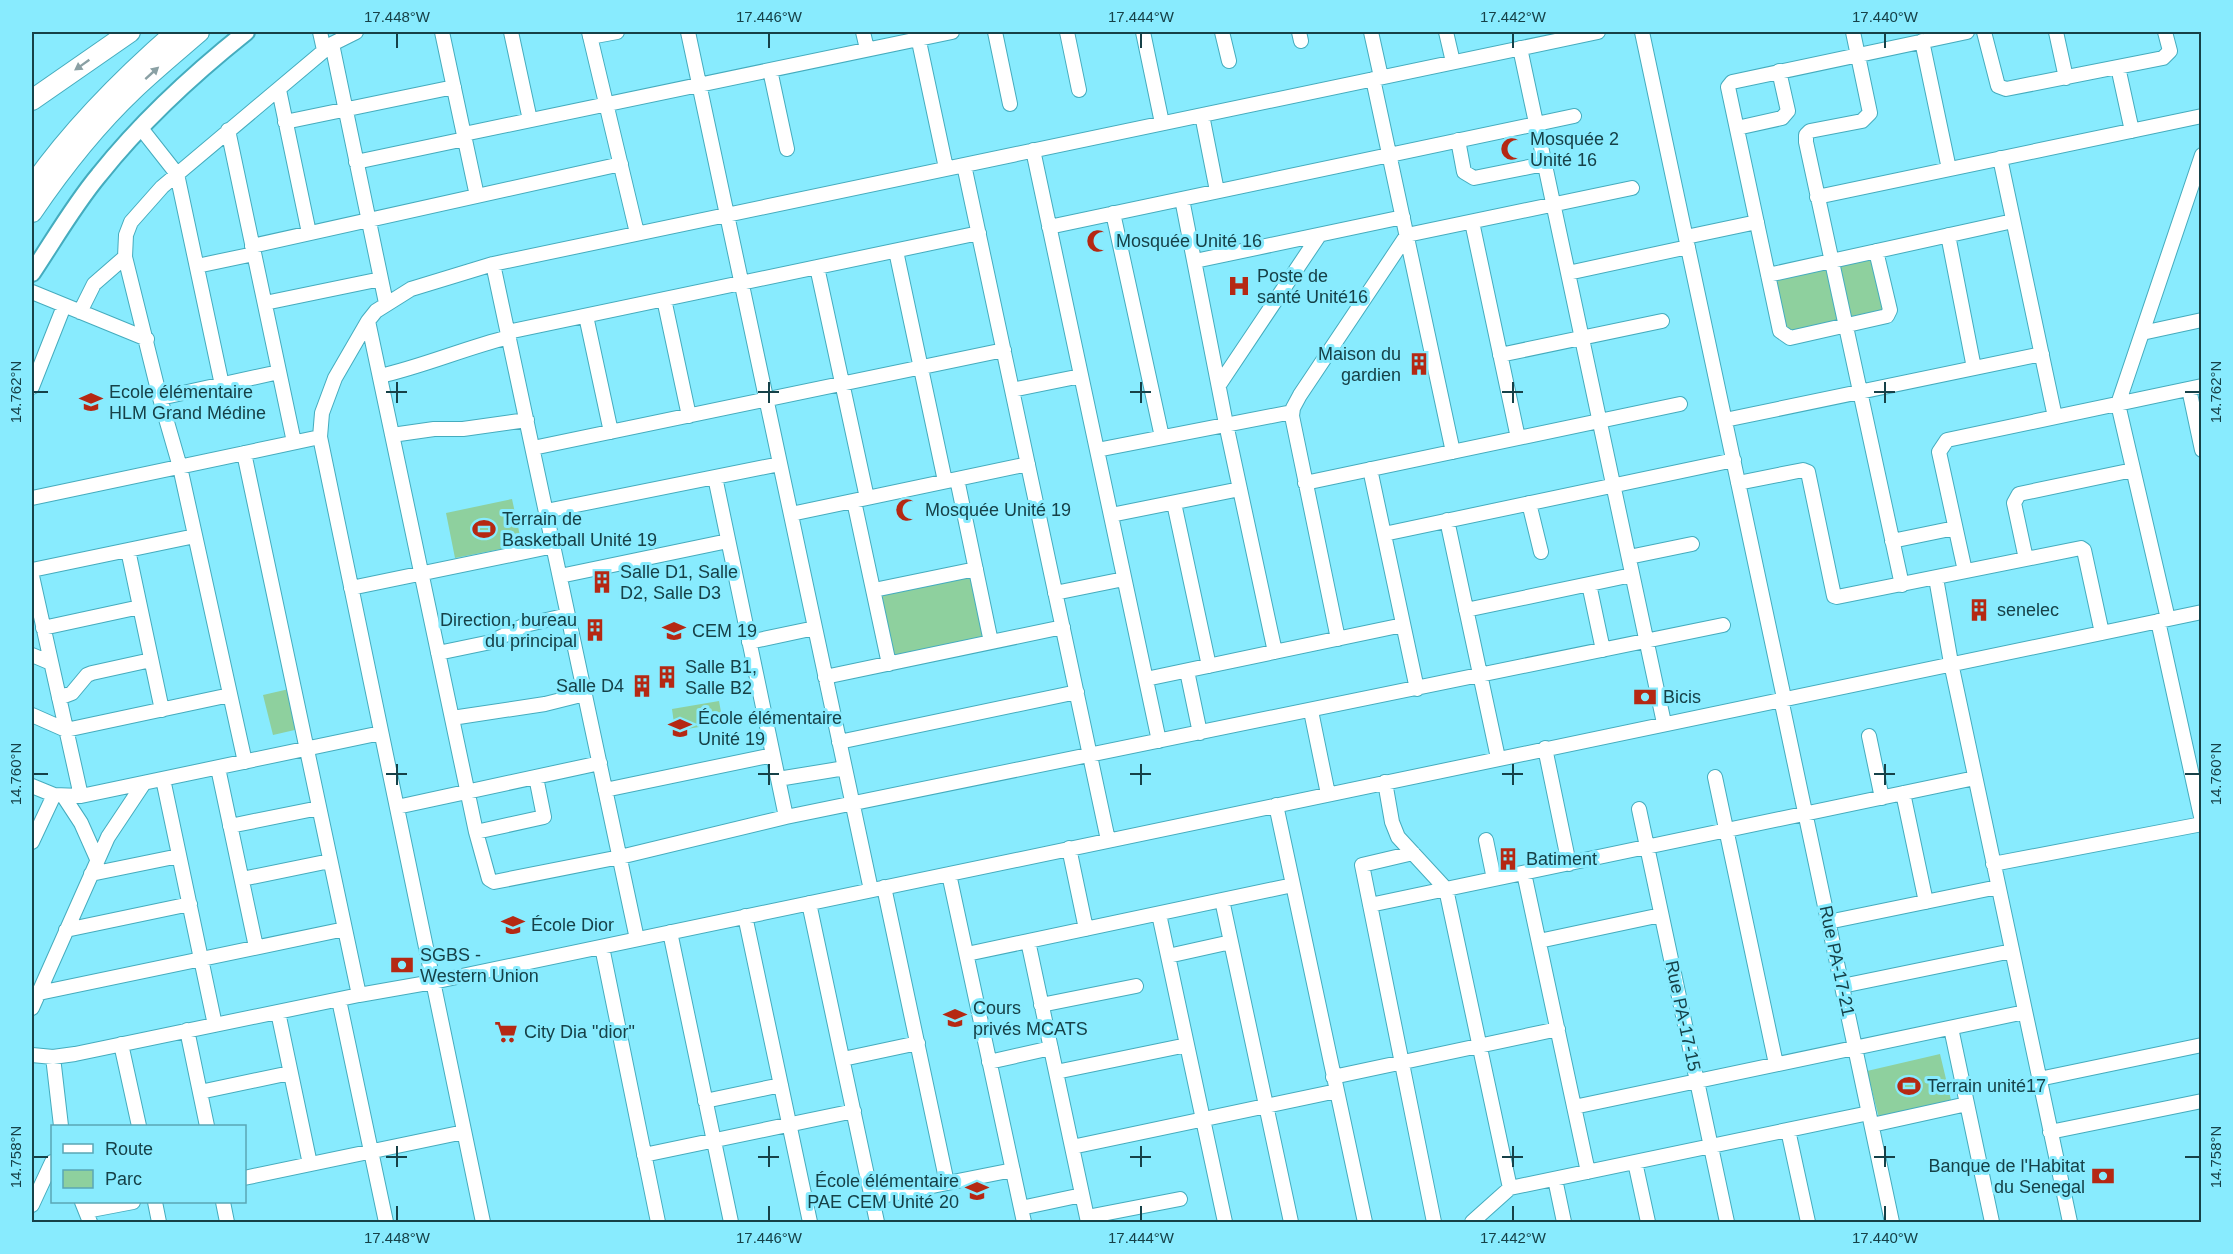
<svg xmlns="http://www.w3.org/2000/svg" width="2233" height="1254" viewBox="0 0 2233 1254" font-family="Arial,sans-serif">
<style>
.green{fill:#8ed09e}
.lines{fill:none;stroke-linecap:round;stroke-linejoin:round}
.minor-casing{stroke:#45acbe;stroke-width:16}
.major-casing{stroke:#45acbe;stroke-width:20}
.highway-casing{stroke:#45acbe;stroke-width:22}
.minor{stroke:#fff;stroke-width:14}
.major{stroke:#fff;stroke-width:16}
.highway{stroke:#fff;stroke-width:20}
.oneway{fill:#8aa0a4}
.ticks{fill:none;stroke:#164148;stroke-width:2}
.labels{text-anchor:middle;stroke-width:6;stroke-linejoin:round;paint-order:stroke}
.poi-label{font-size:18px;fill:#164148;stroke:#88ebfe;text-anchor:start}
.street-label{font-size:18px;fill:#164148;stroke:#88ebfe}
.neatline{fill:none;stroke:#164148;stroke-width:2}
.ticks-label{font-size:15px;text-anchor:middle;fill:#164148}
</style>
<rect width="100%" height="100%" fill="#88ebfe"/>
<path class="green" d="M1880,255L1892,312L1785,334L1772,277Z
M512,499L522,545L455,558L446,513Z
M974,573L987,637L891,657L878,592Z
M289,689L299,729L273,735L263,695Z
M719,701L723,723L675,731L672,709Z
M1940,1054L1951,1100L1879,1118L1867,1071Z"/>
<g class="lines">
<g class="minor-casing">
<path id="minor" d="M320,32L324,50
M442,32L477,196
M511,32L530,120
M589,32L637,233
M688,32L871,890
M863,32L867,49
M917,32L946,168
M995,32L1010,104
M1067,32L1079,90
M1143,32L1162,123
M1222,32L1229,61
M1299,32L1301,41
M1371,32L1381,77
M1446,32L1453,62
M1642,32L1784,698
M1853,32L1870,113L1862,121L1810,131L1806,135V142L1902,585
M1984,32L1998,86L2006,89L2163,58L2170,51L2165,32
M2056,32L2066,78
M590,37L617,32
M1922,41L1949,169
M332,44L386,303
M1520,48L1664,723
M2118,67L2132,131
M770,70L787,149
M1373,79L1453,452
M279,90L309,233
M1202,115L1217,191
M285,122L454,87
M140,127L177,174L222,385
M1737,128L1782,118L1788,111L1779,71
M228,130L294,442
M464,134L952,32
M1458,140L1464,172L1474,178L1544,164
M1033,150L1159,741
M2000,158L2055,417
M356,162L465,139
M964,165L1108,840
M1817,197L2202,116
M1182,199L1226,424L1275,652
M1113,213L1162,437
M1472,222L1518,438
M1049,227L1574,116
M1948,235L1974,368
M1686,237L1757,222
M252,246L621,164
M896,251L945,481
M1876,251L1890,310L1887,316L1790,338L1780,331L1728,87L1732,82L1967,32
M1195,261L1403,217
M493,264L637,939
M197,266L254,254
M817,267L867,498
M1568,273L1688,247
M1768,275L2013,221
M32,292L147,339
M664,299L689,416
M265,303L381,279
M80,312L94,284L125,257
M586,316L611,432
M368,321L476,832L489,879L494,882L620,857L786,817L1723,625
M508,332L979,233
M2142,333L2202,320
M1500,355L1662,321
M380,376C424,366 465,348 509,337
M1219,385L1318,237
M32,387L64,306
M2189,389L2202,450
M1012,390L1081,376
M160,398L279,372
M1725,420L2042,354
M392,435L434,429H463L527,420
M533,448L1004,350
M1097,450L1292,412
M244,453L359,995
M1370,469L1417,689
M715,477L786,817
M957,479L991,642
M1305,483L1680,404
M1738,483L1803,470L1808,472L1834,596L1837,597L2081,548L2084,550L2102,633
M32,498L320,437
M854,501L889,664
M1174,503L1209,666
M1529,503L1541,552
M546,511L780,464
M791,514L1028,464
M1111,515L1240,489
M1447,520L1498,758
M1384,534L1734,460
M1892,541L1955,528
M128,550L162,710
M1629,557L1692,544
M2026,559L2014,503L2019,494L2133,470
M32,570L195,536
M1965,571L1939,452L1947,440L2202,386
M32,576L81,796
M560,576L728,541
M1936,578L1951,663L2070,1222
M1589,584L1603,650
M351,588L554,546
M874,590L976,569
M1055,593L1124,579
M1466,610L1632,575
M2168,619L2118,404L2202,155
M2158,621L2202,821
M43,628L140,607
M1338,639L1292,416L1293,408L1300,395L1407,235L1632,188
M749,642L815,628
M438,653L491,642L525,625L568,615
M32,655L51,663
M1187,671L1200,733
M825,677L1063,627
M1146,679L1403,625
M59,698L72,693L87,675L92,673L151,660
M1781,699L1892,1222
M1311,711L1328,794
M32,715L66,730L230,695
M452,718L545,704L585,694
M1869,736L1882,798
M839,742L1077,692
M1545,748L1569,864
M245,762L180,467L160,398L125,257L126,235L131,222L162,187L332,44L356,32
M218,768L256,947
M1715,777L1776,1064
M163,779L215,1025
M778,779L845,768
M1385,782L1392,822L1398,837L1446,889L1510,1188
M32,786L54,795L81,796L381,733
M605,790L773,755
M1903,793L1926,902
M64,797L81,823L97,859
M1276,805L1365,1222
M397,807L600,763
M1639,809L1727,1222
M230,826L319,808
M476,832L544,817L536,777
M1486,840L1494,879
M32,842L54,795
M1069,848L1086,929
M1413,853L1362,865L1434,1222
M1993,864L2202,824
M1524,873L1588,1172
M91,874L179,856
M949,874L1024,1222
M242,879L330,861
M884,887L947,1183
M1222,900L1291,1222
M809,903L877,1222
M1370,905L1975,778
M1159,914L1225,1222
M745,916L810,1222
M1828,922L1998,887
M66,930L190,904
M670,932L731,1222
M1028,941L1088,1222
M1539,941L1661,915
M602,947L658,1222
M967,954L1293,885
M1168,956L1231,942
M1842,986L2012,951
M39,993L345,929
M339,1000L386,1222
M1041,1005L1136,986
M32,1008L108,837L144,783
M278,1012L310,1164
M1951,1028L1992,1222
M187,1030L207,1126
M121,1044L139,1126
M32,1055L53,1057L75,1054L359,995L433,982L2202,612
M53,1057L61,1126
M843,1059L918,1043
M989,1062L1051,1048
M1056,1072L1187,1045
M1333,1077L1558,1029
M2039,1079L2202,1045
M200,1092L290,1073
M705,1101L781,1085
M1574,1107L2025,1012
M1872,1125L1967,1104
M1788,1130L1808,1222
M2050,1132L2202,1101
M1072,1147L1337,1091
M644,1155L854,1111
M1635,1162L1648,1222
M244,1178L464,1132
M1555,1179L1564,1222
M872,1198L1013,1170
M82,1202L90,1222
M155,1202L159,1222
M223,1202L227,1222
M32,1205L52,1162
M1021,1208L1082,1195
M86,1211L133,1202
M1087,1217L1180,1199
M483,1222L320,437L322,413L335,378L368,321L376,311L411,289L493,264L1598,32
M1472,1222L1510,1188L1869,1113"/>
</g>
<g class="major-casing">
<path id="major" d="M32,273C54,240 74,205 99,175C142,121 192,75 246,32"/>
</g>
<g class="highway-casing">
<path id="highway" d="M32,100L130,32
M33,185C74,127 123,78 176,32
M32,212C62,168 94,127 133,90C154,70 177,51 199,32"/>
</g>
<use href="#minor" class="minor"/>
<use href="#major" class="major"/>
<use href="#highway" class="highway"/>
</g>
<defs><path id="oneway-solid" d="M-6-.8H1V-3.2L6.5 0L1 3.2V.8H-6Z" transform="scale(1.5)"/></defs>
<g class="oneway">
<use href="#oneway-solid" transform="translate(82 65) rotate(145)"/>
<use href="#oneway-solid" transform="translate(152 73) rotate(-42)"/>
</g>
<path class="ticks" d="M397,33V48M769,33V48M1141,33V48M1513,33V48M1885,33V48M397,382V403M769,382V403M1141,382V403M1513,382V403M1885,382V403M33,392H48M386,392H407M758,392H779M1130,392H1151M1502,392H1523M1874,392H1895M2185,392H2200M397,764V785M769,764V785M1141,764V785M1513,764V785M1885,764V785M33,774H48M386,774H407M758,774H779M1130,774H1151M1502,774H1523M1874,774H1895M2185,774H2200M397,1146V1167M769,1146V1167M1141,1146V1167M1513,1146V1167M1885,1146V1167M33,1157H48M386,1157H407M758,1157H779M1130,1157H1151M1502,1157H1523M1874,1157H1895M2185,1157H2200M397,1206V1221M769,1206V1221M1141,1206V1221M1513,1206V1221M1885,1206V1221"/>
<defs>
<g id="mosque-bare" transform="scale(1.8)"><path d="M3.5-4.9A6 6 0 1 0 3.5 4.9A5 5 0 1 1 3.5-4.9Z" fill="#b52813" stroke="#88ebfe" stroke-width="2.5" paint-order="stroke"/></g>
<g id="hospital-bare" transform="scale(1.8)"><path d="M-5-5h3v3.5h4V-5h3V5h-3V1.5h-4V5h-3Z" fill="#b52813" stroke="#88ebfe" stroke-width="2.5" paint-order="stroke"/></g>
<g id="building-bare" transform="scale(1.8)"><path d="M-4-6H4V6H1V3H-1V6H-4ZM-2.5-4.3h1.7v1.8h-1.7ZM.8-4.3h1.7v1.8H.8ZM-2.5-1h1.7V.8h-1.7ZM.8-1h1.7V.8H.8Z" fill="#b52813" stroke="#88ebfe" stroke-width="2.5" paint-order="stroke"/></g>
<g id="school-bare" transform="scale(1.8)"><path d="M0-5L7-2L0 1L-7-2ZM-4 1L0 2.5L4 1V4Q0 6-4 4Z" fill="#b52813" stroke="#88ebfe" stroke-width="2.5" paint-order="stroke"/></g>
<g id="stadium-bare" transform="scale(1.8)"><path d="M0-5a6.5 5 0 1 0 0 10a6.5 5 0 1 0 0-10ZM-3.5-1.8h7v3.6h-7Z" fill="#b52813" stroke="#88ebfe" stroke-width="2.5" paint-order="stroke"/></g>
<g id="university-bare" transform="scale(1.8)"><path d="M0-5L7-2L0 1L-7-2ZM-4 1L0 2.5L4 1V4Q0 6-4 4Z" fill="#b52813" stroke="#88ebfe" stroke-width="2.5" paint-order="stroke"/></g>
<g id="bank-bare" transform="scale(1.8)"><path d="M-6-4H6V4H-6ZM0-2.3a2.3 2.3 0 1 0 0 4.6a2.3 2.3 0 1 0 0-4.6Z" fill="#b52813" stroke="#88ebfe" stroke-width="2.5" paint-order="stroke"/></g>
<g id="supermarket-bare" transform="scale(1.8)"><path d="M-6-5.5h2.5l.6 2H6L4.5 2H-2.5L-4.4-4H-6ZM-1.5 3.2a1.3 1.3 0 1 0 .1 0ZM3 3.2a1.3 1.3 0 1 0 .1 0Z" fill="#b52813" stroke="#88ebfe" stroke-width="2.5" paint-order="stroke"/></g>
</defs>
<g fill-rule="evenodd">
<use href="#mosque-bare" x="1512" y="149"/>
<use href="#mosque-bare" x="1098" y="241"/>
<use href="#hospital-bare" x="1239" y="286"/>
<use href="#building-bare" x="1419" y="364"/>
<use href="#school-bare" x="91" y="402"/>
<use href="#mosque-bare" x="907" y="510"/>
<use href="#stadium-bare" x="484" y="529"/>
<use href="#building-bare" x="602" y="582"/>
<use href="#building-bare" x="1979" y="610"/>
<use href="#building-bare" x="595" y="630"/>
<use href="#university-bare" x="674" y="631"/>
<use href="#building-bare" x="667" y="677"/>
<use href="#building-bare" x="642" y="686"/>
<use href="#bank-bare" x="1645" y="697"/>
<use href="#school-bare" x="680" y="728"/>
<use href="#building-bare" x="1508" y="859"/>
<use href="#school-bare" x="513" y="925"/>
<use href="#bank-bare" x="402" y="965"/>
<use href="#school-bare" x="955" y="1018"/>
<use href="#supermarket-bare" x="506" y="1032"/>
<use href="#stadium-bare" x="1909" y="1086"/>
<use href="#bank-bare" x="2103" y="1176"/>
<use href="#school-bare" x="977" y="1191"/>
</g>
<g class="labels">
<g class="poi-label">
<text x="1530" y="145">Mosquée 2<tspan x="1530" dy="21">Unité 16</tspan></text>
<text x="1116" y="247">Mosquée Unité 16</text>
<text x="1257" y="282">Poste de<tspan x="1257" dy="21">santé Unité16</tspan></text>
<text x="1401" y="360" text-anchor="end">Maison du<tspan x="1401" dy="21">gardien</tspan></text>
<text x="109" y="398">Ecole élémentaire<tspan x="109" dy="21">HLM Grand Médine</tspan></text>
<text x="925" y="516">Mosquée Unité 19</text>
<text x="502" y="525">Terrain de<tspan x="502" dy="21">Basketball Unité 19</tspan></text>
<text x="620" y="578">Salle D1, Salle<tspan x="620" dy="21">D2, Salle D3</tspan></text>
<text x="1997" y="616">senelec</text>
<text x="577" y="626" text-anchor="end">Direction, bureau<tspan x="577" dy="21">du principal</tspan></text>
<text x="692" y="637">CEM 19</text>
<text x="685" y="673">Salle B1,<tspan x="685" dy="21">Salle B2</tspan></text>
<text x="624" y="692" text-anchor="end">Salle D4</text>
<text x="1663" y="703">Bicis</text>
<text x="698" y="724">École élémentaire<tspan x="698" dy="21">Unité 19</tspan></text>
<text x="1526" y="865">Batiment</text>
<text x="531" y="931">École Dior</text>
<text x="420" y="961">SGBS -<tspan x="420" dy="21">Western Union</tspan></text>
<text x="973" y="1014">Cours<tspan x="973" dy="21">privés MCATS</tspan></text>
<text x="524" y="1038">City Dia "dior"</text>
<text x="1927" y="1092">Terrain unité17</text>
<text x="2085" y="1172" text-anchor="end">Banque de l'Habitat<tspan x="2085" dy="21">du Senegal</tspan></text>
<text x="959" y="1187" text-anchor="end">École élémentaire<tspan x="959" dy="21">PAE CEM Unité 20</tspan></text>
</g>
<g class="street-label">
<text transform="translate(1837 961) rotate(78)" y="6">Rue PA-17-21</text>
<text transform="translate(1683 1016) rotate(78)" y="6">Rue PA-17-15</text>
</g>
</g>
<rect width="2233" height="1254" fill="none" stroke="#88ebfe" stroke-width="66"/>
<rect x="51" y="1125" width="195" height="78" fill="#88ebfe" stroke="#5aa7b5" stroke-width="1.5"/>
<rect x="63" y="1144" width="30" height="9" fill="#ffffff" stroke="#5aa7b5" stroke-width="1.5"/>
<text x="105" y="1155" font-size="18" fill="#164148">Route</text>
<rect x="63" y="1170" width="30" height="18" fill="#8ed09e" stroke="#5aa7b5" stroke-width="1.5"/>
<text x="105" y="1185" font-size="18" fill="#164148">Parc</text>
<rect x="33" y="33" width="2167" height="1188" class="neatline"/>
<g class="ticks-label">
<text x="397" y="22">17.448°W</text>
<text x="769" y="22">17.446°W</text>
<text x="1141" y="22">17.444°W</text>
<text x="1513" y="22">17.442°W</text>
<text x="1885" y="22">17.440°W</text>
<text transform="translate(16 392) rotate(-90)" y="5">14.762°N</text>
<text transform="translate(2216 392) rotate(-90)" y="5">14.762°N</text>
<text transform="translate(16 774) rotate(-90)" y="5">14.760°N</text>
<text transform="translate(2216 774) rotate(-90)" y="5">14.760°N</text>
<text transform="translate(16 1157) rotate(-90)" y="5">14.758°N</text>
<text transform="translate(2216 1157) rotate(-90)" y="5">14.758°N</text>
<text x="397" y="1243">17.448°W</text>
<text x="769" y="1243">17.446°W</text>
<text x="1141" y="1243">17.444°W</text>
<text x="1513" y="1243">17.442°W</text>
<text x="1885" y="1243">17.440°W</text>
</g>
</svg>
